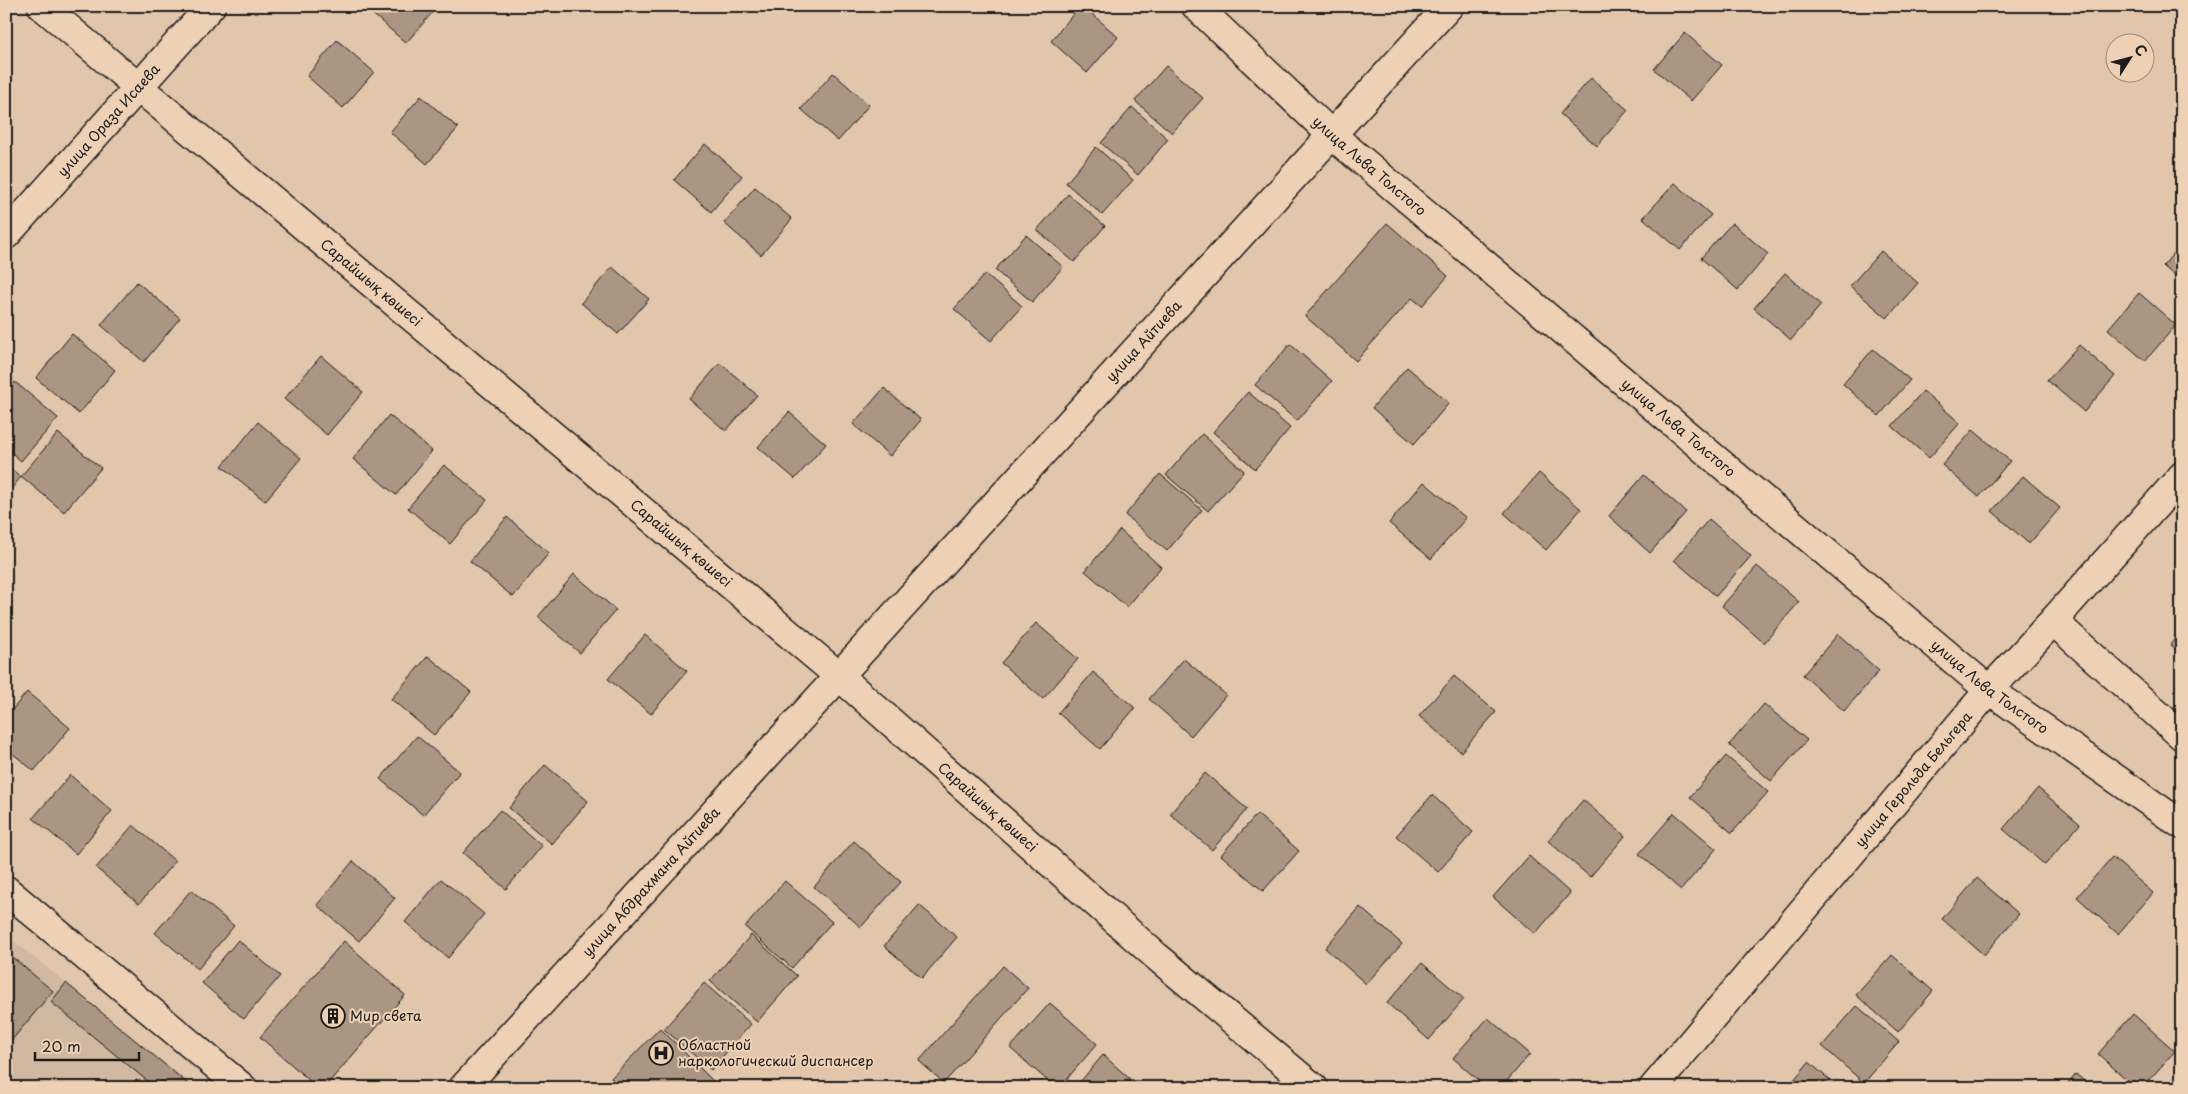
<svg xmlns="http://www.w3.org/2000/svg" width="2188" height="1094" viewBox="0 0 2188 1094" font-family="'Playpen Sans',sans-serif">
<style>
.built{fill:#d1b8a0}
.building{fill:#ab9683;stroke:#1c1c1c}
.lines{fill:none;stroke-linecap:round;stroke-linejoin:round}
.minor-casing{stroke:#1c1c1c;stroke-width:31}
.tertiary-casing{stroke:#1c1c1c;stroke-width:31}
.minor{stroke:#eed1b5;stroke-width:28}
.tertiary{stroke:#eed1b5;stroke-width:28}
.labels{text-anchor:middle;stroke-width:4;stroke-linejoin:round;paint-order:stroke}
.street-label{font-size:14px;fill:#1c1c1c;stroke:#eed1b5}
.poi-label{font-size:14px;fill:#1c1c1c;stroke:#eed1b5;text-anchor:start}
</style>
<rect width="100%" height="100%" fill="#e1c6ac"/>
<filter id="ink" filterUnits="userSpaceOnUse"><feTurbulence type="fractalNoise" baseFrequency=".02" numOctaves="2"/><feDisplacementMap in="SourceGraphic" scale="10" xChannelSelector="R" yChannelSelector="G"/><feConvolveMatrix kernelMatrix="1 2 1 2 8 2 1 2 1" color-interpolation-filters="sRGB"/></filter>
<g filter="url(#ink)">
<path class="built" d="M6,935L66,983L196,1088H6Z"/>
<path class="building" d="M373,6H436L437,7L406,43L369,11Z
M1080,6H1083L1118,37L1087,73L1051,41Z
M1685,33L1722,65L1691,101L1654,69Z
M337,40L374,72L343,108L307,76Z
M1166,66L1203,98L1172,133L1135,101Z
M833,73L869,105L838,141L801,109Z
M1591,78L1628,110L1597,146L1560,114Z
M6,83L13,88L6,95Z
M421,96L458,128L427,164L390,132Z
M1132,107L1168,139L1138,175L1101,143Z
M705,144L742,176L711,212L674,180Z
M1096,147L1133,180L1102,215L1066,183Z
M1675,183L1711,215L1680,250L1643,218Z
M755,187L792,219L761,255L724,223Z
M1068,194L1105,226L1074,262L1037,230Z
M1387,223L1448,276L1422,306L1412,298L1356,361L1305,316Z
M1732,223L1768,254L1738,290L1701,258Z
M1026,235L1063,267L1032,302L995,270Z
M2182,243V282L2163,266Z
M1881,251L1918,283L1887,318L1850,286Z
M612,267L649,299L618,334L581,303Z
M1785,273L1821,305L1791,340L1754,308Z
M985,274L1022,306L991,341L954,309Z
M137,282L180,318L144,362L101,325Z
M2139,293L2176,325L2145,361L2108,329Z
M72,334L115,370L79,414L36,378Z
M1290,344L1332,381L1297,421L1255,385Z
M2079,345L2115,376L2084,412L2047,380Z
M1873,349L1910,380L1879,416L1843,384Z
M321,356L363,392L327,435L284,399Z
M720,363L757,395L726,431L689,399Z
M1407,367L1449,403L1414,444L1372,408Z
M15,382L58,418L21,461L6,448V392Z
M884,388L921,420L890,456L853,424Z
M1923,391L1960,423L1929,458L1892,426Z
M1248,392L1290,428L1255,469L1213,432Z
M789,412L826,444L795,479L758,447Z
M389,415L432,451L396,495L353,459Z
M258,422L301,458L265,501L222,466Z
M1973,430L2010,461L1979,497L1942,465Z
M58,433L101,468L64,512L21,476Z
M1202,434L1244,471L1208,511L1166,475Z
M6,465L21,477L6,495Z
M444,465L487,500L450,544L408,508Z
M1539,473L1581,509L1546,550L1504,513Z
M1160,474L1202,510L1167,551L1125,515Z
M1644,475L1686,512L1650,553L1609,516Z
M2023,476L2060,508L2029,544L1992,511Z
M1424,482L1466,518L1431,559L1389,523Z
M507,517L549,553L513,597L470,561Z
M1709,519L1751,556L1716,596L1674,560Z
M1120,530L1161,567L1127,607L1085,571Z
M1757,566L1799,602L1764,643L1722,606Z
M574,574L616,610L580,653L538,617Z
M1036,623L1078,659L1043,699L1001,663Z
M2182,629V654L2170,645Z
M1838,634L1879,671L1844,711L1803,675Z
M645,635L687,671L651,714L608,679Z
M428,656L471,692L434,735L391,699Z
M1184,659L1226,695L1191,736L1149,699Z
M1093,672L1135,708L1100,749L1058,713Z
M1454,676L1496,712L1461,752L1419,716Z
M27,692L70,728L34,771L6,748V717Z
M1764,704L1807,740L1771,781L1729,745Z
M417,736L460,772L423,815L380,779Z
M1726,756L1768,792L1732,833L1690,797Z
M545,765L588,801L552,844L509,808Z
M1205,773L1247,809L1212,850L1170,814Z
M70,775L112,811L76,854L33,818Z
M2038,788L2080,824L2045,865L2003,829Z
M1432,795L1473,832L1438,872L1396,836Z
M1583,800L1625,836L1590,877L1548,841Z
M500,810L542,846L506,889L463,853Z
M1674,813L1716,849L1681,890L1639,854Z
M1257,814L1299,851L1263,891L1221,855Z
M133,825L175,861L139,904L96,868Z
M854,841L901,882L861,927L814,887Z
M1529,856L1570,893L1535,934L1493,897Z
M2112,857L2153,893L2118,934L2077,897Z
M353,861L395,898L359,941L317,905Z
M1977,878L2019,914L1984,955L1942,919Z
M441,879L484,914L448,958L405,922Z
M785,881L832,922L792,968L745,927Z
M191,890L234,926L198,969L155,933Z
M919,905L957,937L922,978L884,946Z
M1360,907L1402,944L1366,984L1325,948Z
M751,935L797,976L757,1022L710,981Z
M238,940L280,976L244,1019L202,983Z
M344,941L405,995L324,1088H318L260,1037Z
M6,952L53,991L6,1047Z
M1892,955L1933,991L1898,1032L1856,995Z
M1422,963L1464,999L1429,1040L1387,1003Z
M1003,966L1028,988L944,1083L919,1061Z
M66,983L193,1088H156L51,1002Z
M704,983L751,1024L711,1070L664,1029Z
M1050,1003L1097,1044L1059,1088H1056L1010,1048Z
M1857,1006L1899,1042L1864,1083L1822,1046Z
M2133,1014L2175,1051L2142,1088H2136L2098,1054Z
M1488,1018L1530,1054L1501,1088H1487L1453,1058Z
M660,1028L720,1088H621L611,1078Z
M1103,1055L1140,1088H1075Z
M1809,1062L1839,1088H1787Z
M2076,1074L2092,1088H2065Z"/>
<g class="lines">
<g class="minor-casing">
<g id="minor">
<path id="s1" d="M1196,6L1333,136L1989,690L2182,825"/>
<path id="s2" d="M6,235L211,6"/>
<path d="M2053,621L2182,736"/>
<path d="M6,890L243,1088"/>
<path id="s3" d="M463,1088L839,676L1156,956L1314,1088"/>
<path id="s4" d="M1653,1088L1989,690L2053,621L2182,476"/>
</g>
</g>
<g class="tertiary-casing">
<g id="tertiary">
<path id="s5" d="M42,6L839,676L1449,6"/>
</g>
</g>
<use href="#minor" class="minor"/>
<use href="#tertiary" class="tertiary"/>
</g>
</g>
<defs>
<g id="building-ring" transform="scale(1.25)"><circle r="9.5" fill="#eed1b5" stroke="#1c1c1c" stroke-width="1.5"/><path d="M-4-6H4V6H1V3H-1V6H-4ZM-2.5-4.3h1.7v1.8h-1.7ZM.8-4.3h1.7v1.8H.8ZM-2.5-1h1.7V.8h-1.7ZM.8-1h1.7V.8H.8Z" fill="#1c1c1c"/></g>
<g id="hospital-ring" transform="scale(1.25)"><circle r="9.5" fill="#eed1b5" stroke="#1c1c1c" stroke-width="1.5"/><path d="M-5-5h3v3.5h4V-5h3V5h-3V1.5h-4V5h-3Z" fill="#1c1c1c"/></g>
</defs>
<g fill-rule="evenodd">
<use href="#building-ring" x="333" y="1016"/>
<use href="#hospital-ring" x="661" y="1053"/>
</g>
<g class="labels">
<g class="street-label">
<text dy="5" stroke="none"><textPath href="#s2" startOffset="154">улица Ораза Исаева</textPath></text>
<text dy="5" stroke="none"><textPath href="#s1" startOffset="236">улица Льва Толстого</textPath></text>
<text dy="5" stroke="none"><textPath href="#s5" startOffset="430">Сарайшық көшесі</textPath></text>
<text dy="5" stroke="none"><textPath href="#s5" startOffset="1494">улица Айтиева</textPath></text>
<text dy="5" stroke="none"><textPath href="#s1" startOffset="641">улица Льва Толстого</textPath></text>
<text dy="5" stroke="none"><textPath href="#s5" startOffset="835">Сарайшық көшесі</textPath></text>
<text dy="5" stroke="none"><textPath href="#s1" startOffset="1046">улица Льва Толстого</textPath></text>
<text dy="5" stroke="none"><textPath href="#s4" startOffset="404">улица Герольда Бельгера</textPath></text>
<text dy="5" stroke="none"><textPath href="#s3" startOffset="756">Сарайшық көшесі</textPath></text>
<text dy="5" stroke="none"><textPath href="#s3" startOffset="279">улица Абдрахмана Айтиева</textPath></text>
</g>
<g class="poi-label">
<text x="350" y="1021">Мир света</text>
<text x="678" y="1050">Областной<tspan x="678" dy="16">наркологический диспансер</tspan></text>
</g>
</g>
<rect width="2188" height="1094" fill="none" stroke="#eed1b5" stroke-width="25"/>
<rect x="12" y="12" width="2163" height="1069" fill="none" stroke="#1c1c1c" stroke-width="2" filter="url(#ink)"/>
<g transform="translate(2130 58) rotate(54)"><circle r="24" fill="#eed1b5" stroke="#9a8978"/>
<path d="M0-4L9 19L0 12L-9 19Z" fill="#1c1c1c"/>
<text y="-8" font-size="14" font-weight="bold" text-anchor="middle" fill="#1c1c1c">С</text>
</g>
<path d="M35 1052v8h104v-8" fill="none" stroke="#1c1c1c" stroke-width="2.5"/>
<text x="42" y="1052" font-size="15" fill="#1c1c1c" stroke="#eed1b5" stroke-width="4" paint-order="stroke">20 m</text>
</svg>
